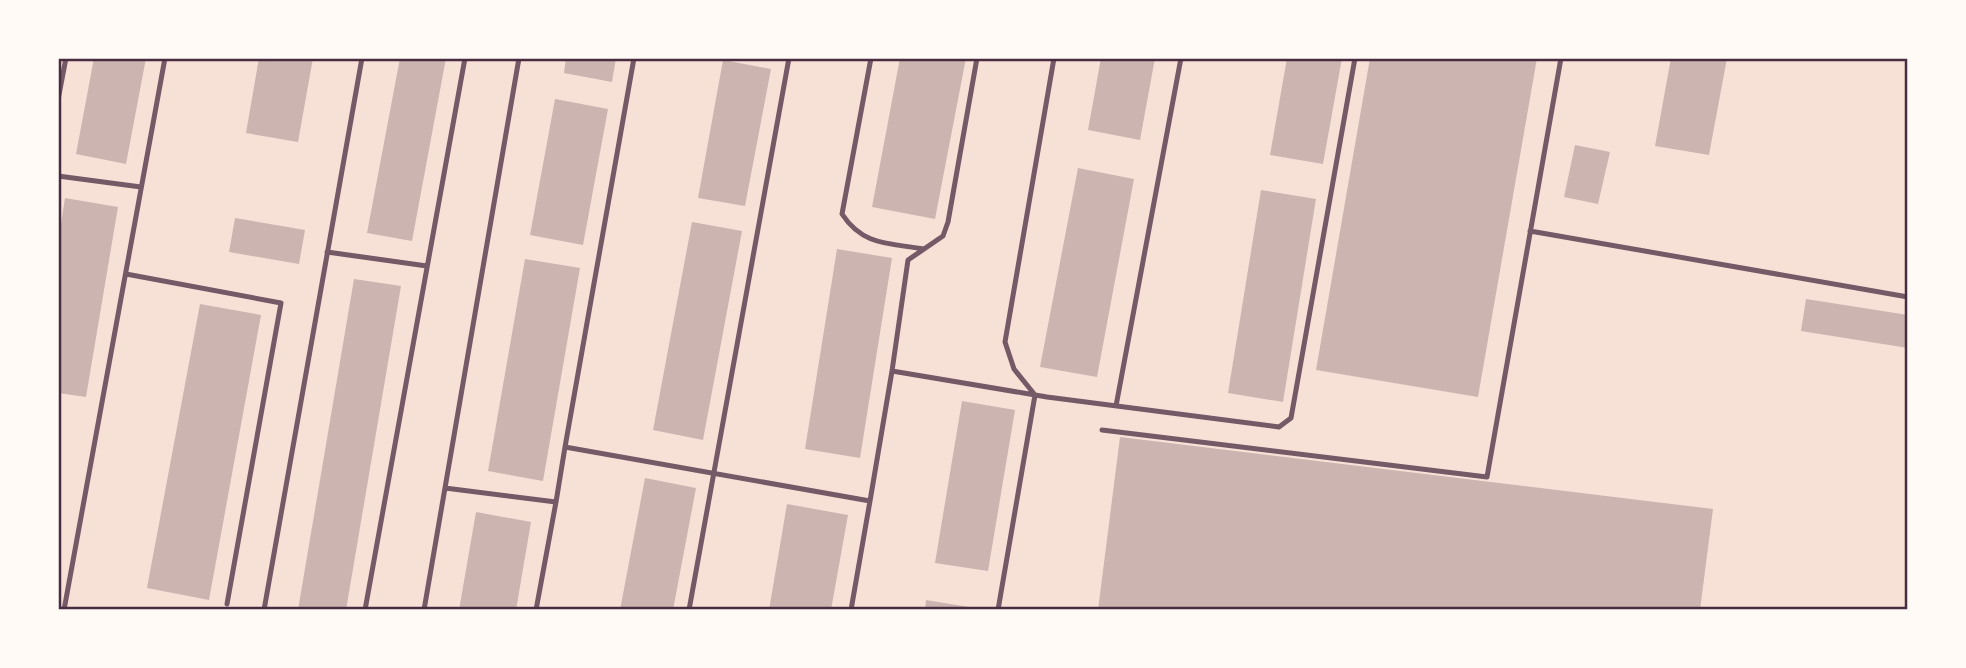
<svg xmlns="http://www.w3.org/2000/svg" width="1966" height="668" viewBox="0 0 1966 668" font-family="'Public Sans',sans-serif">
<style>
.building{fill:#ccb4b1}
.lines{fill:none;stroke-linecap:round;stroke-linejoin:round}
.service{stroke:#755966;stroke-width:5}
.neatline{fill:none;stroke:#4a2c40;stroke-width:2.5}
</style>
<rect width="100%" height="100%" fill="#f7e1d7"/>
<path class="building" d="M94,58H146L126,164L76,154Z
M259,58H313L298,142L246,133Z
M400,58H446L412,241L367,233Z
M566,58H616L612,82L564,73Z
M900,58H966L935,219L872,207Z
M1101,58H1155L1140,140L1088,130Z
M1287,58H1342L1323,164L1270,155Z
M1370,58H1537L1478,397L1316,370Z
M1671,58H1727L1709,155L1655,146Z
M723,60L771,69L745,206L698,198Z
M555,99L608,109L583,245L530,235Z
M1575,145L1610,152L1598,204L1564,197Z
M1078,168L1134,179L1097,377L1040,367Z
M1261,190L1316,199L1283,402L1228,393Z
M65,198L118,207L86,397L58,393V243Z
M235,218L305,230L299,264L229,252Z
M692,222L742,231L703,440L653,430Z
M837,249L892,258L860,458L805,449Z
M525,259L580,268L543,481L488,471Z
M354,279L401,286L346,610H298Z
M1806,299L1908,315V348L1801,331Z
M200,304L261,315L209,600L147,588Z
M962,401L1015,410L988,571L935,563Z
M1120,437L1713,509L1700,610H1098Z
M645,478L696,488L673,610H620Z
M787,504L848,515L831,610H769Z
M476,512L531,522L516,610H459Z
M926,600L981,609V610H925Z"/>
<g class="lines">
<path class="service" d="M871,58L842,214C863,246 889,243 924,249
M58,100L66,58
M58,176L141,187
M1530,231L1908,297
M327,252L427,266
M126,274L281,303L227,604
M892,371L908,260L943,236L948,222L977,58
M1116,406L1181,58
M1102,430L1487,477L1561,58
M565,447L634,58
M445,488L556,502L565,447L870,501L892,371L1047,397L1279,427L1291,418L1355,58
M64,610L165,58
M264,610L362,58
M365,610L465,58
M424,610L519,58
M536,610L556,502
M689,610L789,58
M851,610L870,501
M998,610L1035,395L1014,369L1005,342L1054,58"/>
</g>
<rect width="1966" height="668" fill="none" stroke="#fffaf5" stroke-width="119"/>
<rect x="60" y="60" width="1846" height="548" class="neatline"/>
</svg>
